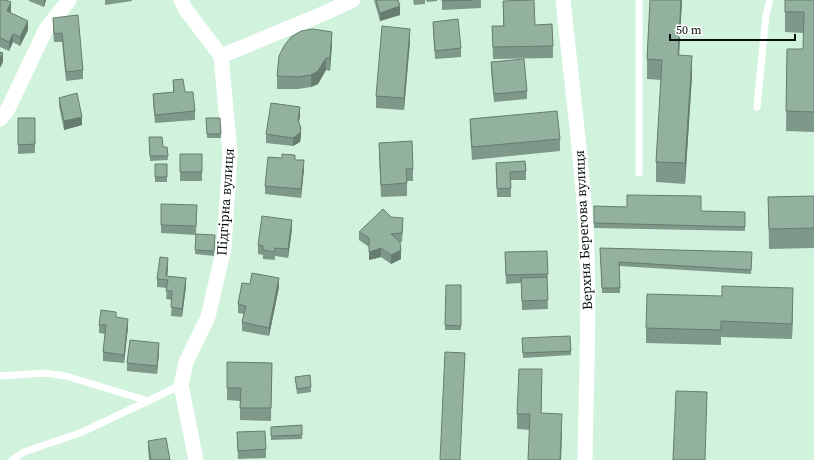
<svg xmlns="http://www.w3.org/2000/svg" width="814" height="460" viewBox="0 0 814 460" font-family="'Source Serif 4',serif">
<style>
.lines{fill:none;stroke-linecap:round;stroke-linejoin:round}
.lane{stroke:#fff;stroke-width:7}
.street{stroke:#fff;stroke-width:15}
.wall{fill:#7e9989}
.shaded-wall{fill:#667d6f}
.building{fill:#92b29f;stroke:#667d6f}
.labels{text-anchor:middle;stroke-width:3.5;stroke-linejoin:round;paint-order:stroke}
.street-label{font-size:14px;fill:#05100a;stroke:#fff}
</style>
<rect width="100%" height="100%" fill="#d1f3de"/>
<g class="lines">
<path class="lane" d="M757,107L766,15L770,0
M639,173V0
M0,376L45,373L66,376L148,401L181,385
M12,460L24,452L80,433L148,401"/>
<path class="street" d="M181,0L186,10L221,56L230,153L224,248L208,317L186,362L181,385L196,460
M563,0C571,76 581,153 586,229C590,306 586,383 585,460
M221,56L325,13L353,0
M0,119L7,111L46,29L69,0"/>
</g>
<path class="wall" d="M0,0L11,11L10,13L28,30L20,46L13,42L9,51L0,47Z
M29,0H46L44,7L29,1Z
M105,0H132V1L105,5Z
M374,0H398L400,15L380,21Z
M413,0H425V4L414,5Z
M426,0H437V1L427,2Z
M442,0H481V8L442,10Z
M650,0H682L679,55L692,76L685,184L656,182V162L661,80L647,79V59Z
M785,0H814V132L786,131L787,49H803L804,33L785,32Z
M503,1L535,25L553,46V58L493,59L492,26H503Z
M53,18L83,70V79L66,81L62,42H54L53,26Z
M433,22L461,48V57L435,59L433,31Z
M410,41L404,110L376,108V96Z
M332,44L330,71L326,70L318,84L311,87L298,89H277V76Z
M491,62L527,91V99L494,102L491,71Z
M173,80L185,92L195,111V120L155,123L153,103V94L173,93Z
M59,98L82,125L64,130L59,106Z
M300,116L299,122L301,136L300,142L293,146L266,143V134Z
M18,118H35V153L18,154Z
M206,118H220L221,138H207Z
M470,119L560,139V151L472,160L470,132Z
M149,137L163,147H167L168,160L150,161Z
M379,143L413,169V181H407V196L381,197L379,155Z
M180,154H202V181H180Z
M295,160L304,169L301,198L265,194V186Z
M496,163L526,171V180H511V197H497Z
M155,164H167V182H155Z
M814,196V248L769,249L768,197Z
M594,206L701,211L745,212V231L594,228Z
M197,214L196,234L215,240L214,256L195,254L196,235L161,233V225Z
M391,217L403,227L402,242H400L401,259L391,264L381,257L369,260V247L359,240V232Z
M292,229L288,258L275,256V260L263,259V255L258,254V245Z
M600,248L752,256L751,274L619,266L620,293H602Z
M505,261L548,274L547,282L548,309L522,310L521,283L506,284Z
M168,266L167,276L186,286L182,317L171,316L172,300L166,299L167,288L157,287V279Z
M250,284L279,287L269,336L242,331V322L244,314L238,313V304Z
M446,285H461V330H445Z
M793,304L792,339L721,337V345L646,343V328Z
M116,317L128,327L124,363L103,361V352L105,334L99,333V325Z
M570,336L571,355L523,358L522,343Z
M159,352L157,374L127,371V363Z
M227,362L272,363L271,421L240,420V401L227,400Z
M295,377L311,387V392L297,394Z
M542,385L541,413L562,430L561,460H528L530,430L517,429V414Z
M302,425V439L271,440V427Z
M237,432L266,449V458L238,459Z
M148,441L170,460H149L148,449Z"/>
<path class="shaded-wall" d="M44,0H46L44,7Z
M681,0H682L678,75V55Z
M11,2V11L7,20V11Z
M400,6V15L380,21V13Z
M28,21V30L20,46V37Z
M410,29V41L404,110V98Z
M332,32V44L330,71V58Z
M13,34V42L9,51V42Z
M3,53V62L0,68V59Z
M692,56V76L685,184V163Z
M326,58V70L318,84L311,87V75Z
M300,107V116L298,128V120Z
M82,117V125L64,130V121Z
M301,128V136L300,142L293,146V138Z
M304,160V169L301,198V189Z
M292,220V229L288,258V249Z
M381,248V257L369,260V252Z
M401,250V259L391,264V255Z
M168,258V266L167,280L166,276Z
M186,278V286L182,317V309Z
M279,278V287L269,336V328Z
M793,288V304L792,339V324Z
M128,319V327L124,363V355Z
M159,343V352L157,374V366Z
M542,369V385L541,429V413Z
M562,414L561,460H560Z"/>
<path class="building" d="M0,0H6L11,2L7,11L28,21L20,37L13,34L9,42L0,38Z
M376,0H398L400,6L380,13Z
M442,0H472L442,1Z
M534,0L535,25L552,24L553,46L493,47L492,26H504L503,1Z
M650,0H681L678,55L692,56L685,163L656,162L662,60L647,59Z
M785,0H814V112L786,111L787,49H803L804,12H785Z
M78,15L83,70L66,72L62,33L54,34L53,18Z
M458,19L461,48L435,51L433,22Z
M382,26L410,29L404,98L376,96Z
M313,29L332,32L330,58H326L318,71L311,75L298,77L277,76L279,56L284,46L291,37L301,31Z
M0,52L3,53L0,59Z
M524,59L527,91L494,94L491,62Z
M183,79L185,92H193L195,111L155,115L153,94L174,92L173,80Z
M77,93L82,117L64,121L59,98Z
M271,103L300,107L298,120L301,128L300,133L293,138L266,134Z
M557,111L560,139L472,147L470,119Z
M18,118H35V144L18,145Z
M206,118H220L221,134H207Z
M149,137H162L163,147H167L168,156H150Z
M412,141L413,169H406L407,183L381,185L379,143Z
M180,154H202V172H180Z
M282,154L295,155V160H304L301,189L265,186L268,157L282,158Z
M525,161L526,171L510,172L511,188L497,189L496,163Z
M155,164H167V177H155Z
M627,195L701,196V211L745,212V227L594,223V206L627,207Z
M814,196V228L769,229L768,197Z
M161,204L197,205L196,226L161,225Z
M383,209L391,217L403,218L402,233L391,234L400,242L401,250L391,255L381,248L369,252V238L359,232Z
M262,216L292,220L288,249L275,248V252L263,250V246L258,245Z
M196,234L215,235L214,251L195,250Z
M600,248L752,252L751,270L619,262L620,288H602Z
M547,251L548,274L506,275L505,252Z
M160,257L168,258L166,276L186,278L182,309L171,307L172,291H166L168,280L157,279Z
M252,273L279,278L269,328L242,322L246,306L238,304L242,283L250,284Z
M547,277L548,300L522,301L521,278Z
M446,285H461V326L445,325Z
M722,286L793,288L792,324L721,321V330L646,328L647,294L722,296Z
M101,310L116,312V317L128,319L124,355L103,352L106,325H99Z
M570,336L571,351L523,353L522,338Z
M130,340L159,343L157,366L127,363Z
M445,352L465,353L460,460H440Z
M227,362L272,363L271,408H240L241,388H227Z
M519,369H542L541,413L562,414L560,460H528L530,414H517Z
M310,375L311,387L297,389L295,377Z
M676,391L707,392L705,460H673Z
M302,425V435L271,436V427Z
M265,431L266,449L238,451L237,432Z
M166,438L170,460H151L148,441Z"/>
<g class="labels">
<g class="street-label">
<text transform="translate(225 202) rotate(-86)" y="5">Підгірна вулиця</text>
<text transform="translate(583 230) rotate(-93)" y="5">Верхня Берегова вулиця</text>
</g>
</g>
<path d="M670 34v6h125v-6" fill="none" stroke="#05100a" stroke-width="2"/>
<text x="676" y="34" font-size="12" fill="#05100a" stroke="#ffffff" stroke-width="3" paint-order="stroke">50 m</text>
</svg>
